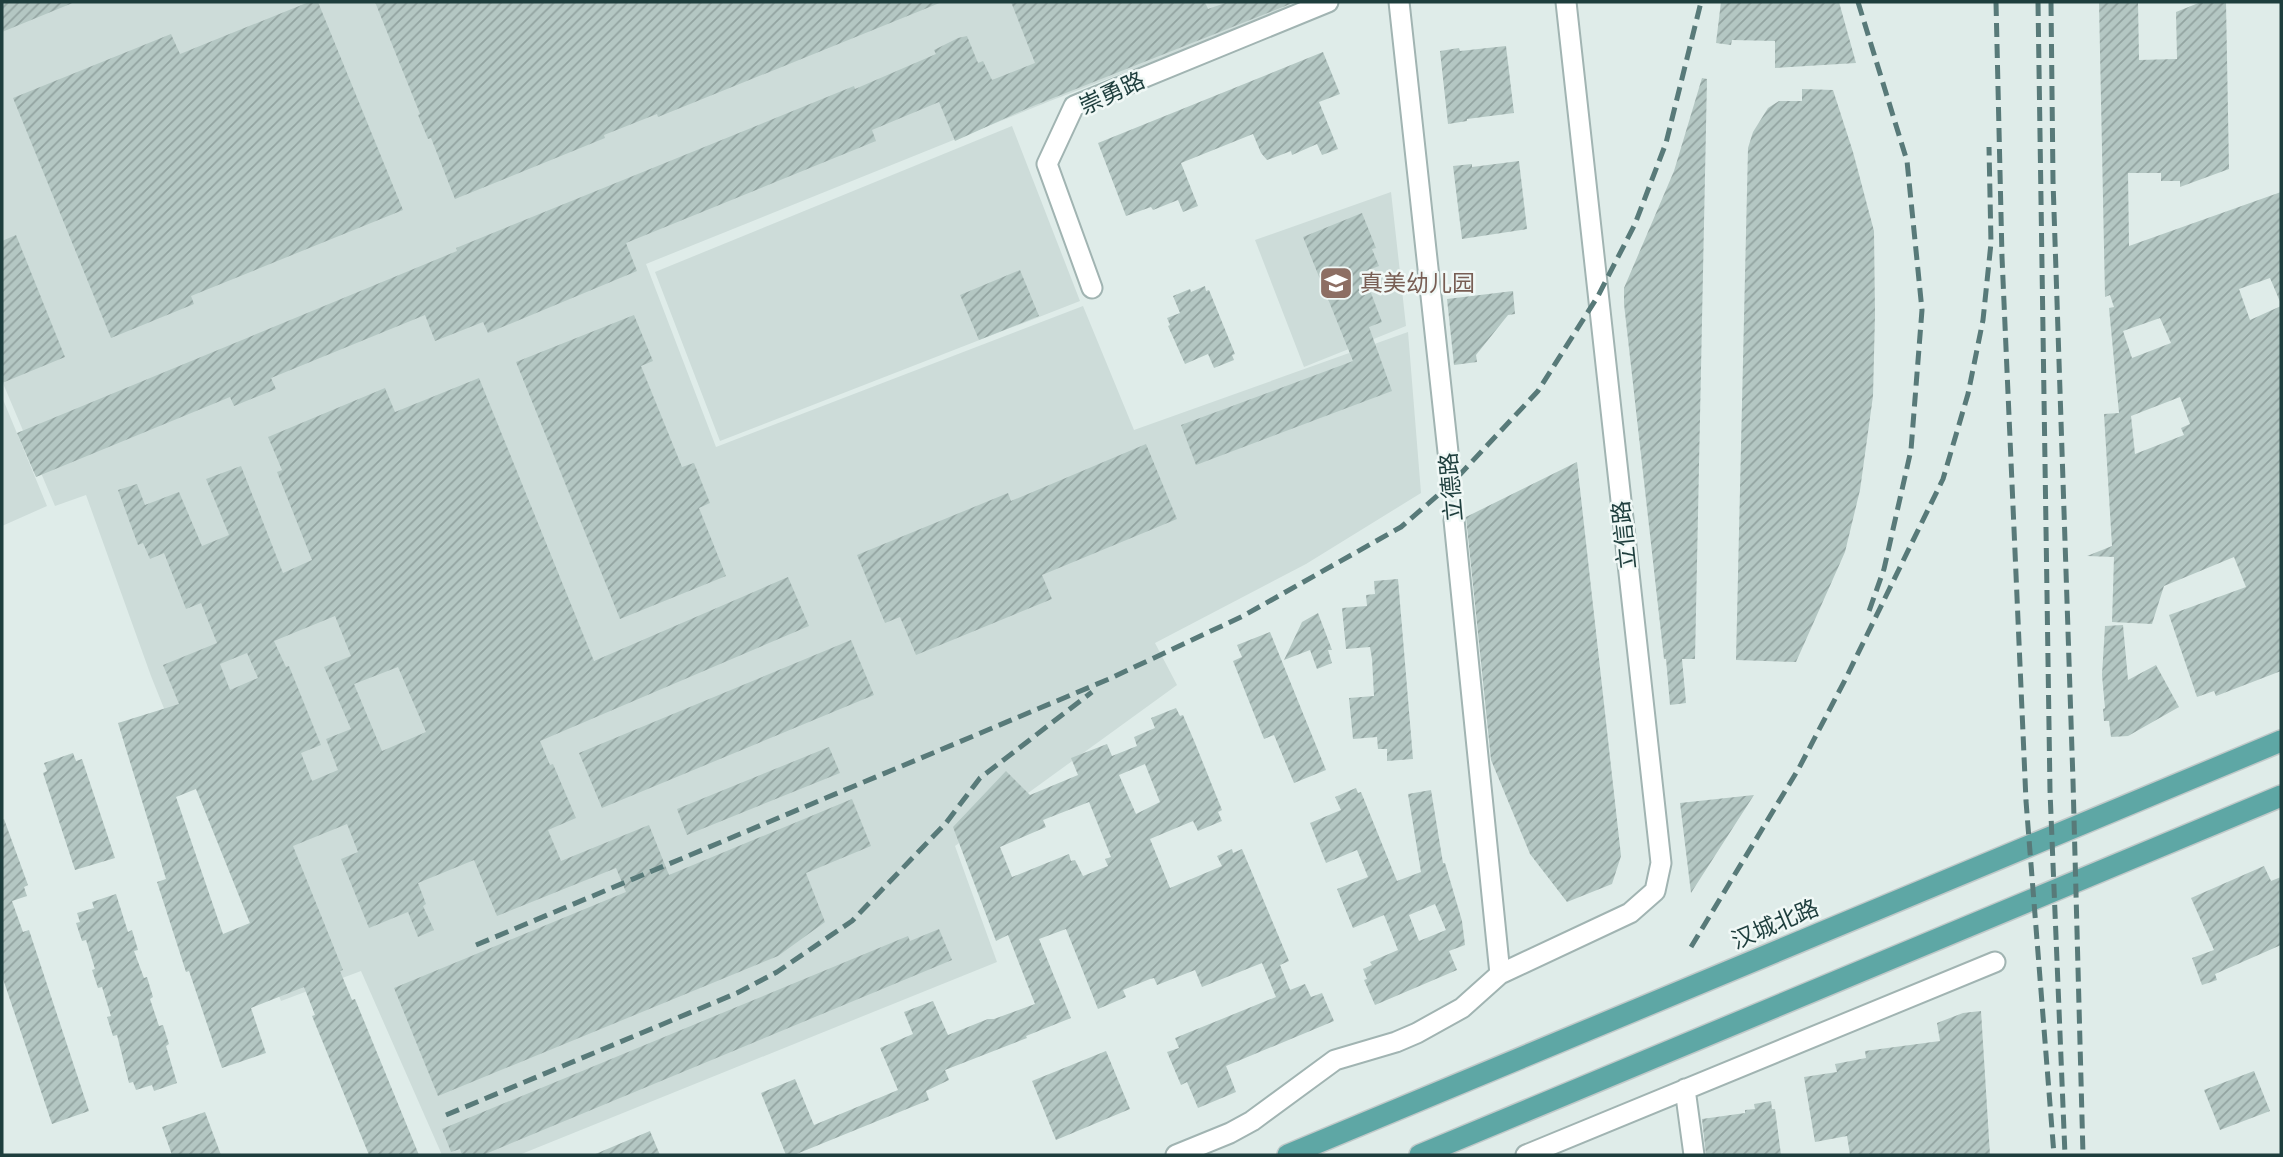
<svg xmlns="http://www.w3.org/2000/svg" width="2283" height="1157" viewBox="0 0 2283 1157" font-family="Raleway,'Noto Sans SC',sans-serif">
<style>
.built{fill:#cddcd9}
.building{fill:url(#building-hatch);fill-rule:evenodd}
.lines{fill:none;stroke-linecap:round;stroke-linejoin:round}
.minor-casing{stroke:#a1b4b2;stroke-width:23}
.major-casing{stroke:#c0c9c9;stroke-width:24}
.path{stroke:#7bb4af;stroke-width:3.5;stroke-dasharray:3.5 5;stroke-linecap:butt}
.minor{stroke:#fff;stroke-width:19}
.major{stroke:#5ea7a5;stroke-width:21}
.rail{stroke:#587a79;stroke-width:5;stroke-dasharray:14 7;stroke-linecap:butt}
.labels{text-anchor:middle;stroke-width:5;stroke-linejoin:round;paint-order:stroke}
.street-label{font-size:23px;fill:#1e3e3d;stroke:#f0f8f6}
.education-label{font-size:23px;fill:#785e54;stroke:#f0f8f6;text-anchor:start}
</style>
<defs>
<pattern id="building-hatch" width="6" height="6" patternUnits="userSpaceOnUse" patternTransform="scale(1.75)"><rect width="6" height="6" fill="#b4c7c3"/><path d="M-1 1l2-2M0 6l6-6M5 7l2-2" fill="none" stroke="#92a3a0"/></pattern>
</defs>
<rect width="100%" height="100%" fill="#dfece9"/>
<path class="built" d="M2,2H1289L1292,8L1050,101L646,264L716,447L1083,306L1134,430L1408,332L1421,493L1306,564L1155,643L1177,685L955,846L997,962L519,1155H442L361,971L281,1001L151,676L86,495L55,506L2,381Z
M1012,126L1080,301L720,441L655,272Z
M1391,192L1406,326L1304,367L1255,240Z
M2,397L47,506L2,526Z"/>
<path class="building" d="M2,2H75L2,32Z
M309,2H318L403,210L191,296L194,304L111,338L13,98L171,34L180,54Z
M375,2H942L658,117L657,114L604,135L605,138L455,199L431,138L428,139L418,115L420,114Z
M1011,2H1205L1208,9L1228,2L1293,3L1028,108L955,141L939,102L872,130L876,141L626,243L637,271L488,333L483,322L435,341L425,315L271,378L276,389L234,406L230,397L36,477L17,433L457,251L456,248L854,86L855,89L936,54L934,50L958,38L967,36L978,63L983,61L992,80L1035,63Z
M1721,2H1839L1856,63L1775,68V41L1732,40L1731,45L1716,43Z
M2099,2H2138L2139,60L2177,59L2176,12L2201,2H2226L2229,169L2180,187V181H2161V173H2128L2129,246L2281,192V304L2270,278L2239,289L2250,320L2281,306V671L2216,696L2214,691L2197,697L2169,615L2246,587L2234,557L2164,586L2152,624L2112,622L2114,557L2087,556L2112,546L2104,414L2119,413L2109,308L2114,307L2110,295L2105,297ZM2160,318L2171,343L2132,358L2123,331ZM2180,397L2190,424L2181,428L2184,435L2135,454L2131,416Z
M1506,46L1514,113L1467,119V121L1448,124L1440,51L1459,48L1460,51Z
M1323,52L1340,94L1319,102L1338,149L1322,155L1317,144L1292,155L1291,151L1267,160L1261,153L1253,134L1181,163L1198,206L1183,212L1178,200L1153,210L1151,207L1126,216L1098,143Z
M1702,78L1707,79L1695,659H1682L1686,703L1670,705L1666,659H1664L1624,304V288L1674,171Z
M1802,89L1833,90L1853,152L1874,231L1875,314L1873,396L1860,490L1845,552L1796,662L1736,660L1748,148L1753,132L1768,108L1779,101H1802Z
M1519,161L1527,229L1462,239L1453,166L1472,164V167Z
M1362,213L1376,248L1372,249L1379,266L1363,272L1382,322L1369,327L1392,391L1196,465L1181,425L1353,361L1303,237Z
M16,235L65,357L2,383V241Z
M1020,270L1039,316L979,340L960,295Z
M1205,286L1206,291L1209,290L1235,354L1232,355L1234,360L1214,368L1208,354L1185,364L1168,326L1170,325L1167,318L1180,313L1173,296L1190,289L1191,292Z
M1513,291L1515,314L1508,315L1476,355L1477,362L1454,365L1447,299Z
M634,315L653,361L641,366L682,467L694,463L710,503L699,508L726,576L620,619L516,362Z
M479,378L594,661L788,577L809,626L540,741L550,765L553,764L576,818L548,830L561,861L649,825L669,875L852,799L871,846L806,873L825,922L778,956L438,1096L394,988L626,892L616,868L497,916L474,860L418,883L426,904L423,906L434,930L418,937L408,912L369,928L341,859L358,852L347,824L293,846L343,970L340,971L352,1000L355,999L419,1155H369L312,1016L315,1015L304,987L251,1008L266,1053L222,1068L189,971L186,972L157,882L166,879L118,723L179,704L163,665L217,643L201,603L186,609L164,553L150,559L143,543L138,545L118,490L137,484L145,505L179,492L202,546L229,535L206,479L241,466L283,573L312,560L277,472L282,470L268,437L385,388L395,412ZM335,616L351,656L324,667L351,729L326,739L338,770L312,781L301,753L321,745L289,666L286,667L274,641ZM247,653L258,678L230,690L220,664ZM398,667L426,732L382,751L354,684ZM196,789L250,923L223,934L176,797Z
M1146,444L1177,519L1042,575L1052,599L916,655L900,617L885,623L857,555L1008,493L1011,501Z
M1577,462L1621,856L1612,884L1567,902L1530,854L1491,760L1466,517Z
M1398,579L1413,759L1387,761V749H1378L1377,737L1353,739L1349,698L1374,696L1372,659L1370,647L1346,649L1342,608L1367,606L1366,595L1375,594L1374,581Z
M1318,613L1332,650H1328L1332,663L1317,669L1310,650L1284,660L1302,622Z
M2123,625L2128,680L2156,665L2179,707L2128,736L2111,737L2109,721H2104L2103,709L2105,708L2102,675L2105,626Z
M1270,632L1326,770L1294,783L1274,735L1264,739L1233,661L1242,657L1237,645Z
M851,640L874,695L602,808L579,753Z
M1176,708L1180,716L1183,715L1195,743L1222,810L1218,812L1222,821L1198,831L1193,821L1150,839L1170,888L1222,866L1217,856L1232,849L1233,853L1242,849L1289,961L1280,965L1290,990L1305,984L1311,997L1322,993L1334,1021L1226,1066L1236,1092L1198,1108L1187,1082L1181,1085L1167,1052L1179,1048L1175,1038L1276,997L1262,963L1202,987L1195,970L1157,985L1154,978L1150,979L1123,990L1126,997L1098,1009L1066,929L1039,939L1071,1018L1026,1036L1027,1038L945,1070L949,1080L926,1091L929,1100L794,1155H786L761,1093L795,1079L814,1125L898,1090L880,1048L913,1034L904,1012L933,1001L948,1035L988,1019H994L1035,1004L1008,935L996,941L953,827L1006,771L1030,795L1078,775L1071,758L1107,744L1112,756L1137,746L1134,737L1155,728L1151,718ZM1145,764L1160,802L1136,814L1119,775ZM1089,802L1111,857L1105,859L1108,866L1083,876L1075,860L1071,861L1069,854L1012,877L1000,847L1046,827L1043,820Z
M829,747L840,773L687,835L677,809Z
M73,753L76,761L82,759L115,858L75,870L43,773L47,771L44,763Z
M1356,788L1358,793L1361,792L1397,881L1421,872L1408,794L1431,790L1443,863H1445L1462,921L1465,945L1449,951L1457,970L1375,1005L1364,980L1367,979L1363,969L1372,965L1370,962L1398,950L1384,915L1353,928L1337,889L1368,877L1357,850L1326,863L1310,823L1341,810L1335,797ZM1435,904L1446,930L1419,941L1409,915Z
M1754,795L1691,893L1680,803Z
M4,819L28,885L24,887L27,896L12,901L23,932L29,930L89,1111L52,1124L2,976V820Z
M2264,866L2271,881L2281,877V945L2215,974L2217,980L2202,985L2192,958L2214,950L2191,898Z
M116,894L128,932L132,930L138,950L134,951L144,978L147,977L153,997L150,999L159,1026L163,1025L169,1044L166,1046L177,1083L154,1091L152,1085L136,1090L133,1082L129,1083L117,1035L113,1036L107,1017L111,1016L102,987L98,988L92,970L95,969L86,940L82,941L76,923L80,922L77,913L94,908L92,902Z
M939,929L952,960L483,1155H462L460,1149L451,1152L442,1129L908,936L910,941Z
M1981,1011L1990,1155H1850L1847,1136L1815,1142L1804,1077L1837,1072L1835,1064L1866,1058L1865,1051L1940,1041L1937,1023L1963,1013Z
M1106,1051L1130,1109L1056,1140L1032,1081Z
M2254,1071L2270,1111L2220,1130L2204,1090Z
M1771,1101L1772,1109H1775L1781,1155H1706L1702,1119L1745,1113V1110L1755,1109L1754,1104Z
M205,1112L221,1155H172L162,1127Z
M650,1131L660,1155H593Z"/>
<g class="lines">
<g class="minor-casing">
<path id="minor" d="M1399,2L1448,452
M1092,288L1047,164L1074,106L1328,2
M1454,520L1500,974
M1685,1089L1694,1155
M1176,1155L1230,1133L1252,1121L1335,1060L1396,1042L1417,1033L1462,1008L1500,974L1630,913L1655,891L1661,863L1566,2
M1526,1155L1995,962"/>
</g>
<g class="major-casing">
<path id="major" d="M1288,1155L2281,741
M1420,1155L2281,796"/>
</g>
<path class="path" d="M1449,468L1452,502"/>
<use href="#minor" class="minor"/>
<use href="#major" class="major"/>
<path class="rail" d="M1858,2L1907,161L1922,310L1911,450L1884,569L1868,614
M1996,2L2002,257L2026,801L2054,1155
M2038,2L2050,791L2065,1155
M2051,2L2053,181L2073,781L2083,1155
M476,945L1109,679L1243,616L1401,527L1451,484L1538,391L1598,296L1635,224L1666,143L1701,2
M1691,947L1799,768L1845,680L1943,479L1968,394L1983,320L1991,243L1989,147
M446,1115L737,993L777,972L852,921L946,823L980,778L1092,692"/>
</g>
<defs>
<g id="school-square" transform="scale(1.75)"><rect x="-9" y="-9" width="18" height="18" rx="4" fill="#8d6e63" stroke="#f0f8f6"/><path d="M0-5L7-2L0 1L-7-2ZM-4 1L0 2.5L4 1V4Q0 6-4 4Z" fill="#fff"/></g>
</defs>
<g fill-rule="evenodd">
<use href="#school-square" x="1336" y="283"/>
</g>
<g class="labels">
<g class="street-label">
<text transform="translate(1112 93) rotate(-25)" y="8">崇勇路</text>
<text transform="translate(1451 487) rotate(-95)" y="8">立德路</text>
<text transform="translate(1624 535) rotate(-96)" y="8">立信路</text>
<text transform="translate(1775 924) rotate(-23)" y="8">汉城北路</text>
</g>
<g class="education-label">
<text x="1360" y="291">真美幼儿园</text>
</g>
</g>
<rect width="2283" height="1157" fill="none" stroke="#1e3e3d" stroke-width="7"/>
</svg>
